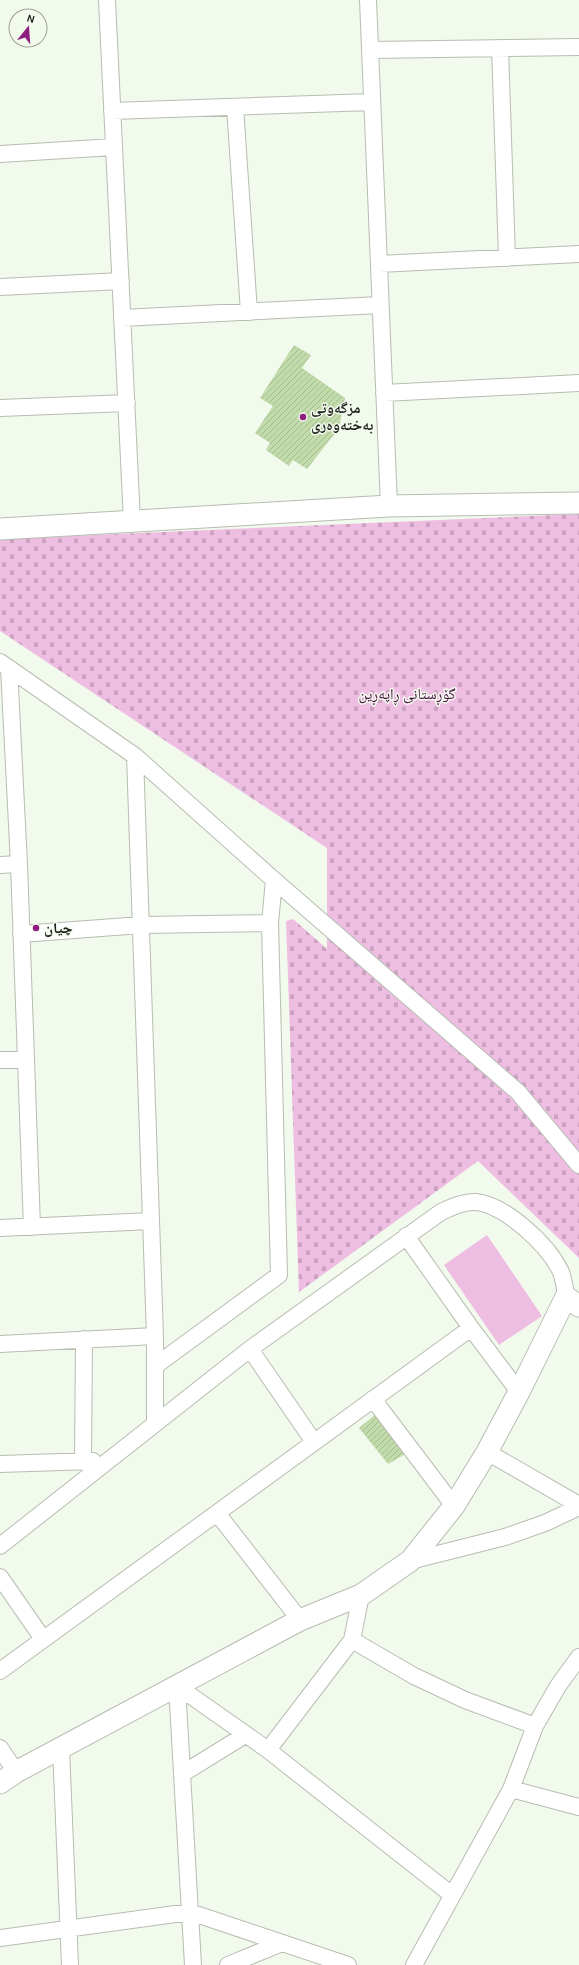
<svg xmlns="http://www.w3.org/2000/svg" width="579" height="1965" viewBox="0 0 579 1965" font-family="Karla,'Noto Naskh Arabic',sans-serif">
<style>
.green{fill:#eebde2}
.cemetery{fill:url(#cemetery-stones)}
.building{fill:url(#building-hatch)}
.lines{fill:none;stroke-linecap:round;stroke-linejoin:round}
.minor-casing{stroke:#b7bdb1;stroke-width:18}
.tertiary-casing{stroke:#b7bdb1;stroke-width:23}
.minor{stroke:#fff;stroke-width:16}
.tertiary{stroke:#fff;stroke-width:21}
.poi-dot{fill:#8f1d7f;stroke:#f2f9ed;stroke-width:1.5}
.labels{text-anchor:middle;stroke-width:3;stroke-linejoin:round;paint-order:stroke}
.poi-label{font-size:15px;font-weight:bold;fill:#1d201b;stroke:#f2f9ed;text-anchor:start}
.park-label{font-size:15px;fill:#470e3e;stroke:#f2f9ed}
</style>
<defs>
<pattern id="cemetery-stones" width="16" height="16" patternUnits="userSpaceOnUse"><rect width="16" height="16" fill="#eebde2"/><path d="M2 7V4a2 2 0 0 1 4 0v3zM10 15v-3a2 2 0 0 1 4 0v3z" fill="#cca2c1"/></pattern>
<pattern id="building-hatch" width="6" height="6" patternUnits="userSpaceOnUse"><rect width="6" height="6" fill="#c1dcaa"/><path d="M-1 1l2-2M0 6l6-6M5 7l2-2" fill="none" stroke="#a5bc92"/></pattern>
</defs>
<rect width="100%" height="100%" fill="#f2f9ed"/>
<path class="green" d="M487,1235L542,1316L499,1345L444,1265Z"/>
<path class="cemetery" d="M579,514V1258L478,1161L299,1292L286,921L293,919L327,949V848L0,631V539Z"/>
<path class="building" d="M294,345L311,355L302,368L345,398L339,428L307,469L293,460L289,466L266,450L270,443L255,433L273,406L260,398Z
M376,1414L407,1453L388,1464L359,1428Z"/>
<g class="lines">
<g class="minor-casing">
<path id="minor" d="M107,0L132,522
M368,0L389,506
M500,48L507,258
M370,50L579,47
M235,107L249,312
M112,111L372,102
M0,154L114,147
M379,264L579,254
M0,287L121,281
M122,318L380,305
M384,393L579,383
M0,408L127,403
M0,662L135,756L274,880L518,1092L579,1165
M9,668L19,864L32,1227
M135,756L155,1336V1423
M0,865L19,864
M21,934L141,925L270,923
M0,1060H26
M0,1228L151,1221
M406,1236L471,1328L519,1392
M0,1344L155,1336
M250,1349L314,1442
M155,1366L279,1275L270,923L274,880
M373,1399L454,1506
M487,1452L579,1505
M83,1462L84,1339
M0,1464L93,1461
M217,1513L300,1620
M0,1546L250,1349L441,1212C451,1207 464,1201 476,1202C505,1205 547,1244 560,1270C564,1278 565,1288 566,1297
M410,1561L505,1537L545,1523L579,1507
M0,1577L43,1639
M352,1640L414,1676L465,1700L535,1726
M0,1671L471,1328
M177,1686L268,1750L452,1895
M177,1686L193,1965
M0,1748L16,1772
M61,1748L70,1965
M268,1750L352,1640L361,1595
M182,1774L245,1735
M511,1789L579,1807
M0,1938L190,1912L348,1965
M228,1965L282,1943
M414,1965L511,1789L535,1726L558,1686L579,1657"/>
</g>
<g class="tertiary-casing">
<path id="tertiary" d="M0,529L389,506L579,503
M0,1783L16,1772L300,1620L361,1595L410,1561L454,1506L487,1452L519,1392L566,1297L579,1306"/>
</g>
<use href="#minor" class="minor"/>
<use href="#tertiary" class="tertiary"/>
</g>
<g class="poi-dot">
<circle cx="303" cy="417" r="4"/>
<circle cx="36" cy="928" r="4"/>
</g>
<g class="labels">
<g class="poi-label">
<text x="311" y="413">مزگەوتی<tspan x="311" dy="17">بەختەوەری</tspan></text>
<text x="44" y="933">چيان</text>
</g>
<g class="park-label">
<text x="407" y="699">گۆڕستانی ڕاپەڕین</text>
</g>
</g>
<g transform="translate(28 28) rotate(17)"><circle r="19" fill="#f2f9ed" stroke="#9da299"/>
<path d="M0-3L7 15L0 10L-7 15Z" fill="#8f1d7f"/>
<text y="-6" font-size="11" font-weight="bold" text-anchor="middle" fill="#1d201b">N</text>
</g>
</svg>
